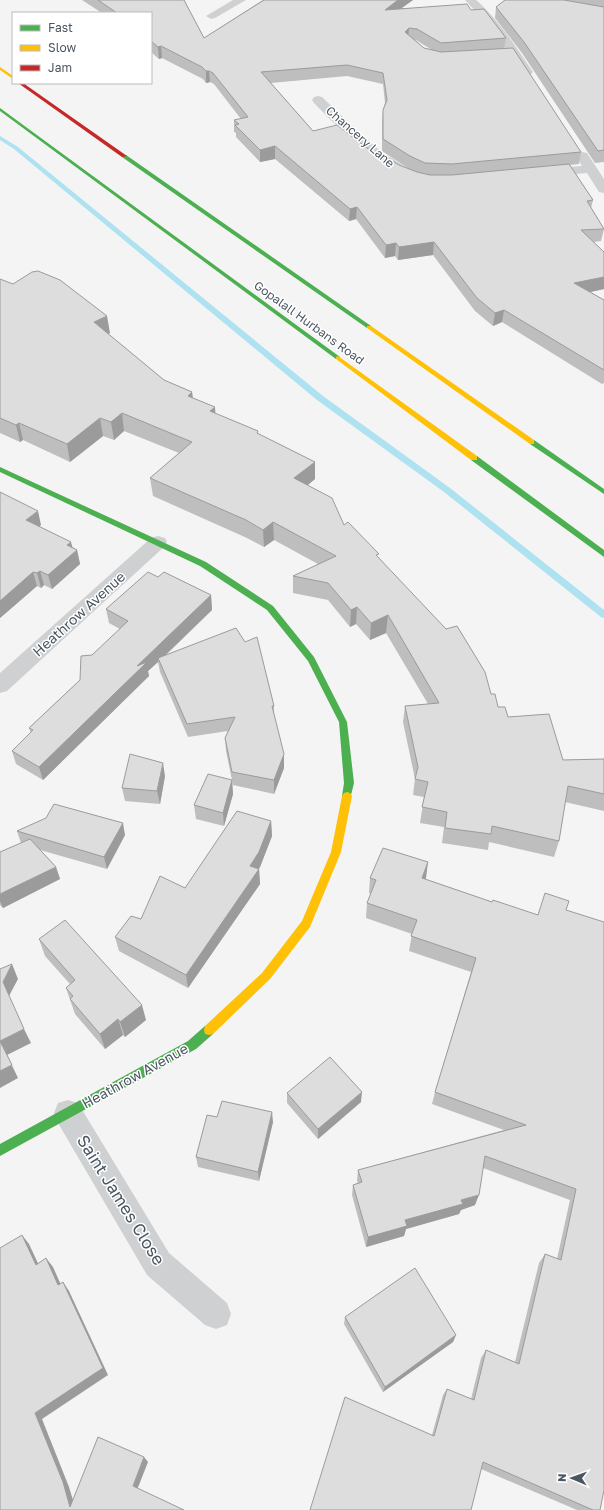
<svg xmlns="http://www.w3.org/2000/svg" width="604" height="1510" viewBox="0 0 604 1510" font-family="'Golos Text',sans-serif">
<style>
.lines{fill:none;stroke-linecap:round;stroke-linejoin:round}
.stream{fill:#aee2f0;fill-rule:evenodd}
.street{fill:#ced0d2;fill-rule:evenodd}
.fast{fill:#4caf50;fill-rule:evenodd}
.slow{fill:#ffc107;fill-rule:evenodd}
.jam{fill:#c62828;fill-rule:evenodd}
.wall{fill:#bebebf;fill-rule:evenodd}
.shaded-wall{fill:#9b9b9b}
.building{fill:#ddddde;stroke:#9b9b9b}
.labels{text-anchor:middle;stroke-width:3;stroke-linejoin:round;paint-order:stroke}
.far-street-label{font-size:12px;fill:#4a5661;stroke:#fff}
.street-label{font-size:14px;fill:#4a5661;stroke:#fff}
.near-street-label{font-size:17px;fill:#4a5661;stroke:#fff}
</style>
<rect width="100%" height="100%" fill="#f4f4f4"/>
<g class="lines">
<path class="stream" d="M0,136L18,147L323,396L450,488L604,610V618L601,617L444,492L317,400L14,149L0,140Z"/>
<path class="street" d="M233,0H246L215,18L211,19L206,16Z
M465,0H476C499,20 516,47 533,72L531,74H523L490,27Z
M318,96L322,97C340,114 358,132 377,148C385,155 411,169 415,175L413,178C391,183 330,119 314,103L312,100L314,97Z
M582,152L587,153L604,179V193L599,192L587,173L544,177L539,176L537,173L539,170L544,169L582,166L576,156L577,153Z
M158,536L165,538L167,542L165,546L7,691L0,693V673L151,538Z
M68,1100L78,1103L169,1253L227,1303L231,1314L227,1325L216,1329L205,1325L147,1275L58,1123L54,1113L58,1103Z"/>
<path class="fast" d="M0,108L340,357V359H336L0,111Z
M122,155H126L371,326V328H367L122,157Z
M530,440H534L604,489V494L530,444Z
M471,456H477L604,550V557L471,460Z
M0,467L206,562L273,606L314,657L347,722L354,783L350,799H344L342,796L344,783L339,722L308,661L267,610L200,566L0,472Z
M209,1025L213,1026L214,1030L213,1034L196,1049L0,1156V1144L188,1041L205,1026Z"/>
<path class="slow" d="M0,67L13,76V79L0,70Z
M367,326H371L534,440V444H530L367,328Z
M338,356L477,456V460H471L336,359V357Z
M347,792L350,793L352,796L341,852L310,927L270,979L213,1034L209,1035L205,1034L204,1030L205,1026L262,973L302,921L331,852L342,796L344,793Z"/>
<path class="jam" d="M18,83H23L127,156L122,157Z"/>
</g>
<path class="wall" d="M82,0H184L204,38L263,0H413L401,8L471,10L506,38L504,49L581,152L579,164L570,165L593,200L591,208L604,229L601,241L594,242L604,252V289L590,292L604,300V383L602,384L502,322L493,326L475,311L433,255L398,260L395,256L385,258L356,219L349,221L275,159L260,162L236,137V133L234,132V120L241,119L214,84L210,82L206,83L203,79L162,58L159,59L151,52V13H102ZM415,40H416L432,50L424,48ZM347,76L383,84L385,103L383,110L382,122V151L409,169L399,165L383,155V160L313,131L271,83Z
M505,0H604V162L595,163L522,53L495,18L496,7Z
M0,279L110,333L108,334L164,380L192,392L193,398L215,414L258,431V434L315,462V479L308,485L344,525L379,558L491,694L498,707L508,717L563,760L604,759V811L565,802L559,841L554,857L489,842L488,850L442,843L444,827L420,823L424,797L413,795L415,779L403,722L405,706L428,704L386,633L370,640L356,624L350,627L328,600L293,593V576L318,564L274,540L264,547L247,538L153,496L150,478L179,453L124,431L114,440L103,436L70,462L23,440L20,442L0,433Z
M0,492L41,525L39,526L77,550L80,564L52,589L44,585L41,588L37,586L0,618Z
M158,577L211,595L212,610L165,656L274,706V715L284,768L274,794L233,785L226,751L225,738L228,731L188,737L160,672L158,662L148,671L149,676L43,780L16,764L12,751L31,733L29,728L80,680L120,629L109,623L106,609Z
M165,776L160,804L125,801L122,788Z
M232,780L233,794L224,826L196,819L194,805Z
M271,821L272,836L260,867L259,869L260,884L188,988L119,951L115,937L185,888Z
M17,831L125,835L107,869L40,850L56,867L60,879L3,908L0,905V852L21,843Z
M428,862L425,879L492,902L538,915L566,910L600,1510H577L481,1469L432,1435L443,1395L447,1389L471,1399L481,1358L486,1350L515,1362L539,1263L545,1254L557,1259L570,1200L483,1168L475,1205L461,1210L459,1214L406,1229L404,1236L366,1247L352,1195L353,1185L358,1183L357,1181L358,1170L504,1130L432,1104L435,1092L471,972L409,951L412,934L366,918L367,903L371,894L369,893L370,878Z
M39,939L146,1020L125,1037L123,1035L105,1049L75,1014L66,988L70,984L45,956Z
M287,1093L361,1102L318,1139L287,1103Z
M217,1117L273,1122L259,1181L198,1167L196,1157Z
M345,1317L456,1335L453,1342L383,1392L344,1324Z"/>
<path class="shaded-wall" d="M398,0H413L384,21L385,10Z
M409,28L408,40L405,32Z
M161,46L162,58L159,59L158,47Z
M206,71H209L210,82L206,83Z
M275,146V159L260,162V150Z
M357,207L356,219L349,221L350,209Z
M434,242L433,255L398,260L399,247Z
M396,243L395,256L385,258L386,245Z
M604,277V289L572,296L574,283Z
M504,310L502,322L493,326L495,313Z
M107,316L110,333L96,339L94,322Z
M192,392L194,409L188,396Z
M215,407L216,424L210,411Z
M122,413L124,431L114,440L111,422Z
M100,418L103,436L70,462L67,444Z
M19,423L23,440L20,442L16,425Z
M315,462V479L294,496V478Z
M38,511L41,525L30,534L26,520Z
M273,522L274,540L264,547L263,530Z
M71,542L74,553L77,550L80,564L52,589L48,575L67,545Z
M40,571L44,585L41,588L37,573Z
M33,572L37,586L0,618V601Z
M211,595L212,610L159,661L158,658V662L148,671L149,676L43,780L39,767L137,666Z
M357,607L356,624L350,627L351,610Z
M388,615L386,633L370,640L371,623Z
M284,754V768L274,794V780Z
M163,763L165,776L160,804L157,791Z
M232,780L233,794L224,826L223,813Z
M271,821L272,836L260,867L251,880L250,866Z
M123,823L125,835L107,869L104,857Z
M428,862L426,878L420,894L422,878Z
M56,867L60,879L3,908L0,901V894Z
M259,869L260,884L188,988L186,975Z
M12,964L18,979L9,996L3,982Z
M142,1005L146,1020L125,1037L120,1022Z
M118,1019L123,1035L105,1049L100,1034Z
M24,1029L31,1043L7,1055L18,1078L0,1088V1041Z
M362,1092L361,1102L318,1139V1129Z
M272,1112L273,1122L259,1181L258,1172Z
M479,1195L475,1205L461,1210L459,1214L406,1229L404,1236L366,1247L368,1237L405,1220L461,1200Z
M22,1235L29,1244L43,1274L36,1265Z
M46,1258L53,1267L65,1294L58,1285Z
M63,1282L69,1291L108,1375L42,1419L69,1487L76,1510L70,1507L35,1413Z
M456,1335L453,1342L383,1392L385,1387Z
M144,1457L148,1462L137,1490L133,1486Z"/>
<path class="building" d="M98,0H184L204,38L264,0H398L385,10L467,4L471,10L484,9L506,38L441,43L417,29L409,28L405,32L424,48L441,52L513,48L581,152L452,164L425,163L410,156L383,139V110L387,100L383,73L347,65L261,72L313,131L337,125L384,161L383,155L399,165L417,172L430,175H452L569,164L593,200L587,201L604,229L581,230L604,252V277L574,283L604,300V370L504,310L495,313L477,298L434,242L399,247L396,243L386,245L357,207L350,209L275,146L260,150L235,125L239,124L234,120L248,117L213,73L209,71H206L202,67L161,46L158,47L151,41V13H117Z
M505,0H564L604,7V150L598,151L524,42L496,7Z
M38,271L60,280L107,316L94,322L164,380L192,392L188,396L215,407L210,411L258,431L257,433L315,462L294,478L332,498L344,525L348,522L379,554L376,555L446,629L457,626L485,672L491,694H495L498,707H505L508,717L549,714L563,760L604,759V794L568,786L559,841L492,826L491,834L445,828L447,812L422,807L428,782L415,779L418,767L405,706L439,703L388,615L371,623L357,607L351,610L328,583L293,576L336,556L273,522L263,530L246,520L150,478L192,442L122,413L111,422L100,418L67,444L19,423L16,425L0,418V279L13,284L32,272Z
M0,492L38,511L26,520L71,542L67,545L77,550L48,575L40,571L37,573L33,572L0,601Z
M148,572L158,577L164,572L211,595L137,666L147,662L39,767L12,751L33,730L29,728L80,680L81,656L92,655L128,621L106,609Z
M236,628L245,642L257,637L274,706H272L284,754L274,780L232,772L225,738L235,717L187,724L158,658Z
M130,754L163,763L157,791L122,788Z
M208,774L232,780L223,813L194,805Z
M54,804L123,823L104,857L17,831L46,818Z
M237,811L271,821L259,852L250,866L259,869L186,975L115,937L131,916L141,919L160,876L185,888Z
M30,839L56,867L0,894V852Z
M383,848L428,862L422,878L492,902L493,900L538,915L545,893L569,901L566,910L604,922V1490L600,1510H593L483,1462L471,1510H310L345,1397L434,1436L447,1389L474,1400L486,1350L519,1364L545,1254L561,1260L576,1189L485,1156L479,1195L461,1200L463,1204L405,1220L407,1226L368,1237L353,1185L362,1182L358,1170L526,1125L435,1092L476,958L411,936L417,920L367,903L376,880L370,878Z
M65,920L142,1005L120,1022L118,1019L100,1034L70,999L73,996L66,988L75,980L39,939Z
M12,964L3,982L24,1029L0,1041L12,1065L0,1071V969Z
M330,1057L362,1092L318,1129L287,1093Z
M222,1101L272,1112L258,1172L196,1157L207,1115L217,1117Z
M22,1235L36,1265L46,1258L58,1285L63,1282L103,1368L35,1413L63,1482L70,1507L98,1437L144,1457L133,1486L184,1510H0V1248Z
M415,1268L456,1335L385,1387L345,1317Z"/>
<g class="labels">
<g class="far-street-label">
<text transform="translate(360 137) rotate(41)" y="4">Chancery Lane</text>
<text transform="translate(309 323) rotate(36)" y="4">Gopalall Hurbans Road</text>
</g>
<g class="street-label">
<text transform="translate(79 614) rotate(-42)" y="5">Heathrow Avenue</text>
<text transform="translate(135 1076) rotate(-29)" y="5">Heathrow Avenue</text>
</g>
<g class="near-street-label">
<text transform="translate(121 1200) rotate(58)" y="6">Saint James Close</text>
</g>
</g>
<rect x="12" y="12" width="140" height="72" fill="#ffffff" stroke="#b7bbc0"/>
<rect x="20" y="25" width="20" height="6" fill="#4caf50" stroke="#b7bbc0"/>
<text x="48" y="32" font-size="12" fill="#4a5661">Fast</text>
<rect x="20" y="45" width="20" height="6" fill="#ffc107" stroke="#b7bbc0"/>
<text x="48" y="52" font-size="12" fill="#4a5661">Slow</text>
<rect x="20" y="65" width="20" height="6" fill="#c62828" stroke="#b7bbc0"/>
<text x="48" y="72" font-size="12" fill="#4a5661">Jam</text>
<g transform="translate(572 1478) rotate(272)" stroke="#ffffff" stroke-width="3" paint-order="stroke">
<path d="M0-3L7 15L0 10L-7 15Z" fill="#4a5661"/>
<text y="-6" font-size="11" font-weight="bold" text-anchor="middle" fill="#4a5661">N</text>
</g>
</svg>
